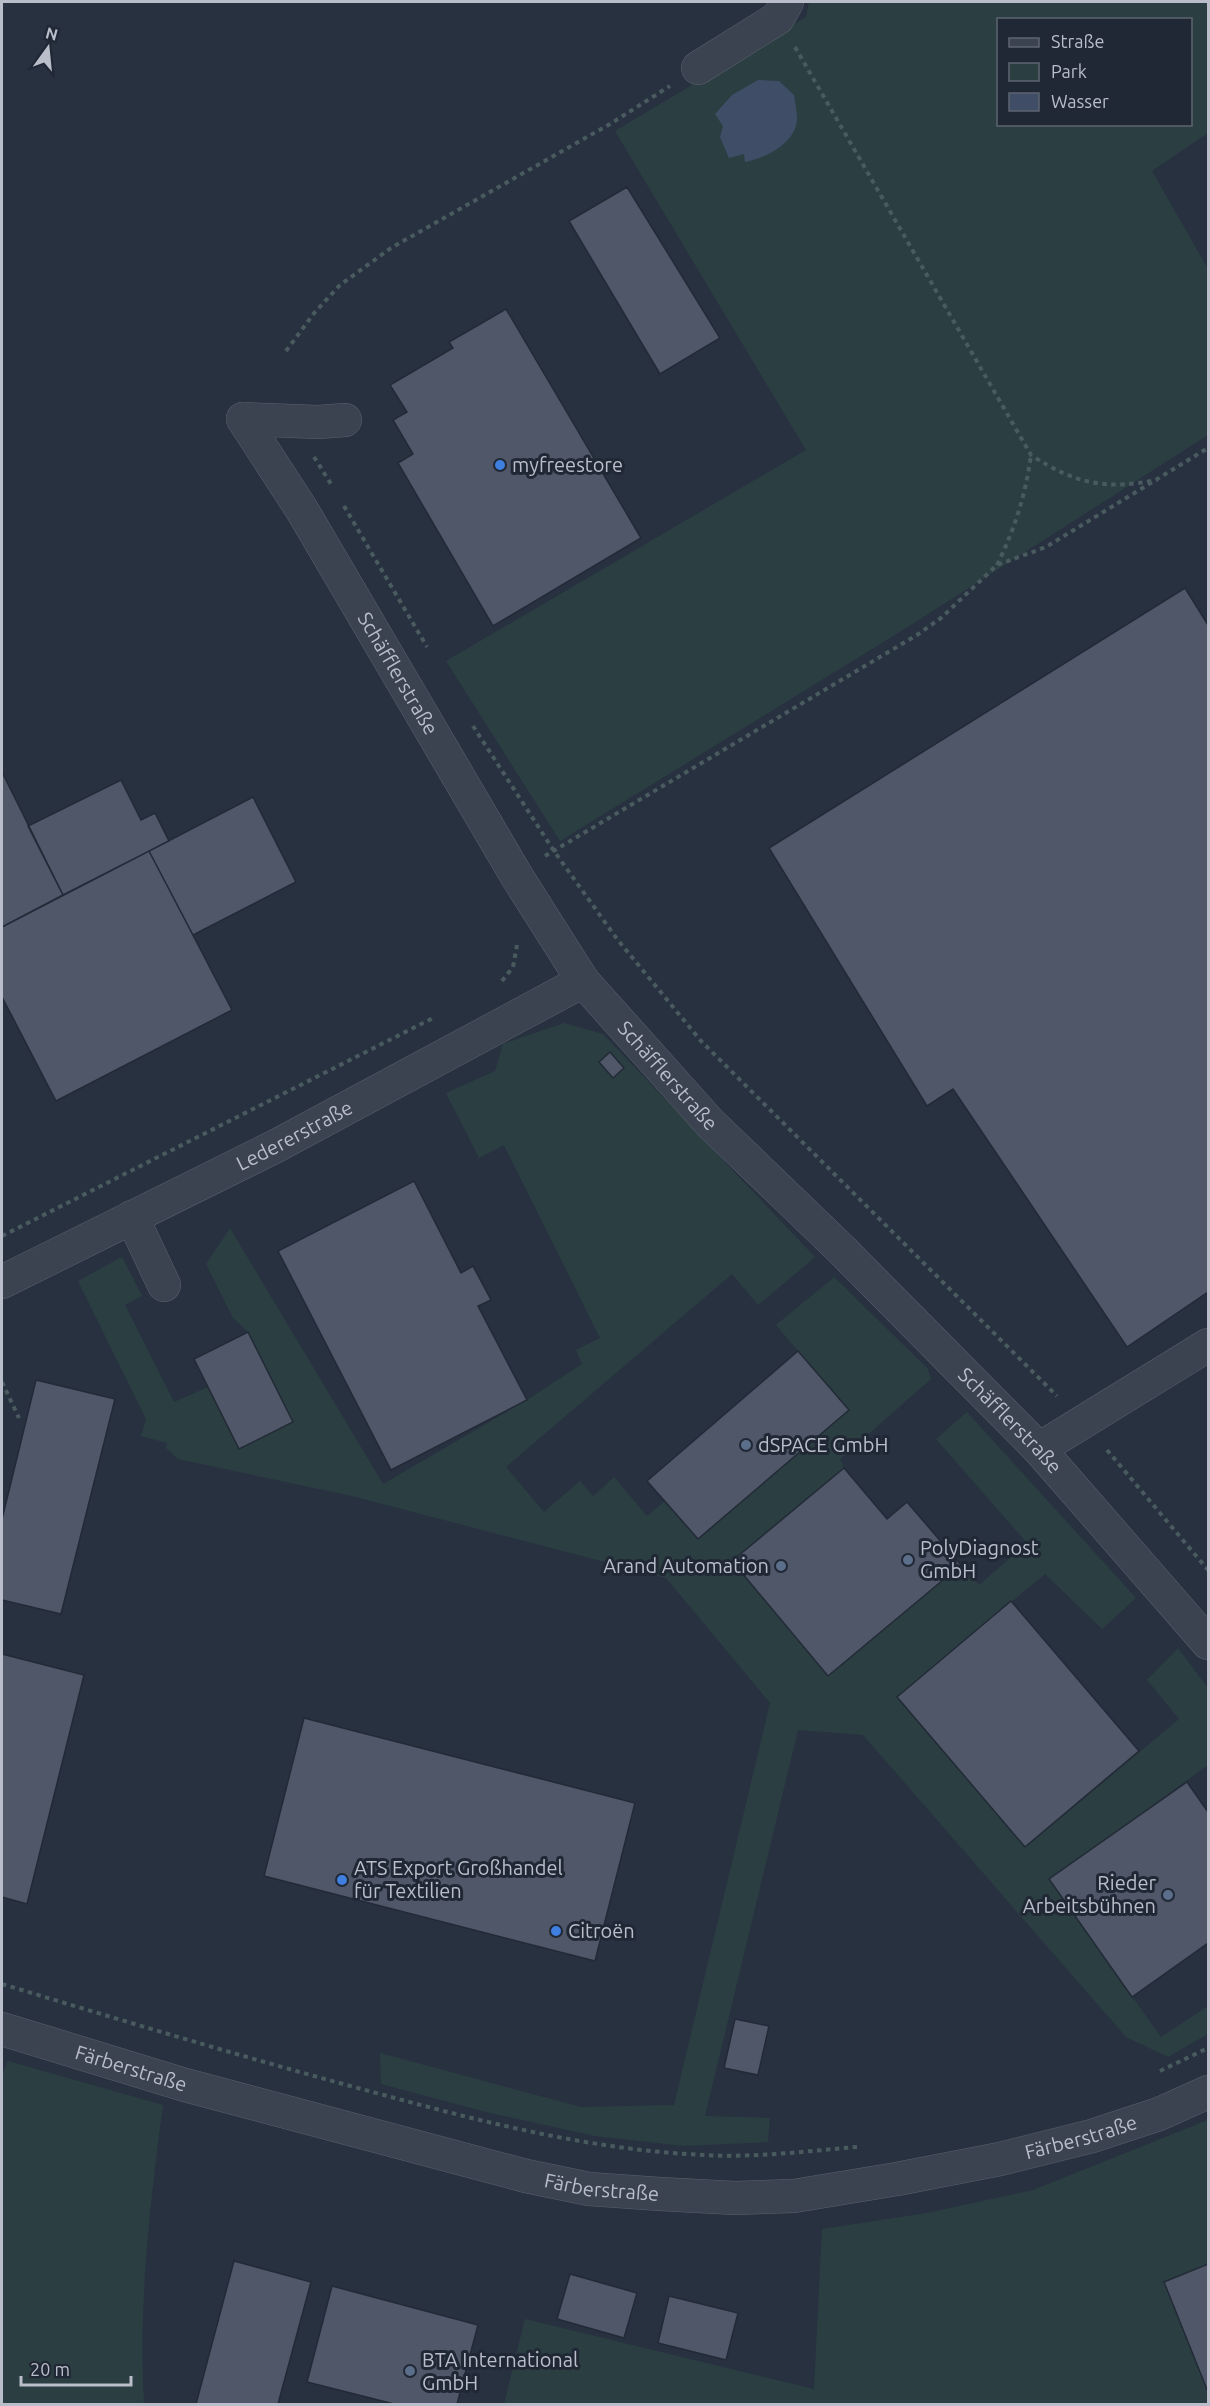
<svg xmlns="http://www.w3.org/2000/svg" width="1210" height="2406" viewBox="0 0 1210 2406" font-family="Ubuntu,sans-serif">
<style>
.green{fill:#2b3f42;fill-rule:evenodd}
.water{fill:#404d67}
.building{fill:#4f5768;stroke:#232a37;stroke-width:1.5}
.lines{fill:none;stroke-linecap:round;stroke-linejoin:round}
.minor-casing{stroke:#5a616d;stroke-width:34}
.path{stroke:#4a5b60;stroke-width:4;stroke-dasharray:4.5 4.5;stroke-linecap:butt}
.minor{stroke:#3c4350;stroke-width:33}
.shop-dot{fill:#3f7fe0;stroke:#212835;stroke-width:2}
.service-dot{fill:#5c6f8a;stroke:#212835;stroke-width:2}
.labels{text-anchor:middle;stroke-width:6;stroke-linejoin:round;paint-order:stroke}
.poi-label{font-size:20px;fill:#b9beca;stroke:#212835;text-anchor:start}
.street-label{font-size:20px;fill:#b9beca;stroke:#212835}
</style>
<rect width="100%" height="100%" fill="#283140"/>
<path class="green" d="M809,2H1208V133L1152,171L1208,269V435L911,625L560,841L446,661L806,450L615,131L806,17ZM998,20H1190V124H998Z
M564,1023L603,1034L815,1257L758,1305L732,1274L506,1467L544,1512L580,1481L593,1496L614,1477L647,1516L665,1501L698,1539L848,1410L776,1325L834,1277L928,1369L931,1379L840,1459L844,1468L732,1561L828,1676L961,1565L979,1585L1027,1543L936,1439L967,1412L1136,1598L1102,1629L1045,1574L897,1697L1026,1847L1179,1719L1147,1680L1178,1648L1208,1688V1765L1049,1880L1161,2037L1208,2006V2034L1168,2057L1126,2037L863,1735L798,1730L705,2116L770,2118L768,2142L684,2146L595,2136L486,2112L381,2084L380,2053L581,2107L674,2105L770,1703L666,1578L352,1496L178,1459L166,1448L167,1443L141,1436L146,1419L78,1281L122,1257L142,1296L125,1305L174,1402L208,1387L239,1449L293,1422L248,1332L233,1318L206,1264L230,1228L383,1484L527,1400L582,1364L576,1350L600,1338L504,1145L479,1158L446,1093L495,1071L503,1044Z
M8,2061L163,2105C150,2204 138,2305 144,2404H2V2074Z
M1208,2120V2264L1165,2282L1208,2392V2404H504L525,2319L814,2389L822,2229L927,2213L1033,2190Z"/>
<path class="water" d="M758,80L779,81L794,95C795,103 797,111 797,119C796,143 766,158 745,162L744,154L729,158L720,137L723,126L715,114L732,95Z"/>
<path class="building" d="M627,187L720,338L660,374L569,221Z
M506,309L641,538L493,626L398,463L413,454L393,420L407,412L390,385L453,348L449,342Z
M1185,588L1208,625V1292L1127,1347L953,1089L927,1106L769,848Z
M2,772L63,895L2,927Z
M121,780L141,820L155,813L169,841L63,895L28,826Z
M253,797L296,882L193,935L149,851Z
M149,851L232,1010L56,1101L2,997V927Z
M610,1052L624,1068L613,1078L599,1062Z
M414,1181L461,1273L473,1266L491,1300L478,1306L527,1400L391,1470L278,1251Z
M248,1332L293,1422L239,1449L194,1359Z
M798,1351L849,1410L698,1539L647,1481Z
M36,1380L115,1399L61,1614L2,1600V1519Z
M844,1468L887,1519L907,1502L961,1565L828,1676L732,1561Z
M1011,1601L1139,1751L1025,1847L897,1697Z
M2,1654L84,1675L27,1904L2,1897Z
M304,1718L635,1803L595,1961L264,1876Z
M1187,1782L1208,1812V1943L1132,1997L1049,1879Z
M735,2019L769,2026L758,2075L724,2068Z
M234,2261L311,2282L278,2404H196Z
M1208,2264V2392L1164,2282Z
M570,2274L637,2293L624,2338L557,2319Z
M332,2286L478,2325L457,2404H394L307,2382Z
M669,2296L738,2313L726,2360L658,2343Z"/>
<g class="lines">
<g class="minor-casing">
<g id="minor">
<path d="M698,68L778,18L787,2"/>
<path id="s1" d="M243,419L302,510L516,875L583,981L710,1123L842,1250L1039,1449L1208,1643"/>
<path d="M243,419L318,422L345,420"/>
<path d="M132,1217L164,1285"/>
<path id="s2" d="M2,1282L276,1146L583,981"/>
<path d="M1039,1449L1208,1345"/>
<path id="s3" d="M2,2029L185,2085L526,2176L589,2189L660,2194L735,2198L794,2196L897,2179L1000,2159L1092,2136L1159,2114L1208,2092"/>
</g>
</g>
<path class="path" d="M795,47L1031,455C1075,484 1106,490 1157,480
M286,351L315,312L340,285L391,248L610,124L670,86
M314,457L331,484
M344,506L427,647
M997,565C1015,528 1025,497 1031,455
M473,726L554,851L617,939L701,1041L1057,1396
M545,856L917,635L941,618L997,565L1046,547L1208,448
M502,981L513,967L517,945
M2,1236L435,1017
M2,1382L19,1418
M1107,1450L1208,1570
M2,1984C127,2022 253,2060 380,2094C486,2123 593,2150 704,2155C754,2158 807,2151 857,2147
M1160,2071L1208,2048"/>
<use href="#minor" class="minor"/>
</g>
<g class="shop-dot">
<circle cx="500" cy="465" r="6"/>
<circle cx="342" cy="1880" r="6"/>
<circle cx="556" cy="1931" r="6"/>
</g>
<g class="service-dot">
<circle cx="746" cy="1445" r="6"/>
<circle cx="908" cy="1560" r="6"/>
<circle cx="781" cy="1566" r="6"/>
<circle cx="1168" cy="1895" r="6"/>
<circle cx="410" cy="2371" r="6"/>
</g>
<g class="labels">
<g class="poi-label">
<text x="512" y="472">myfreestore</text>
<text x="758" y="1452">dSPACE GmbH</text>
<text x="920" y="1555">PolyDiagnost<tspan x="920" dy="23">GmbH</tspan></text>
<text x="769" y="1573" text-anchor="end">Arand Automation</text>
<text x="354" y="1875">ATS Export Großhandel<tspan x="354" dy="23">für Textilien</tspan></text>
<text x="1156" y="1890" text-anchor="end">Rieder<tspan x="1156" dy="23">Arbeitsbühnen</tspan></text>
<text x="568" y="1938">Citroën</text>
<text x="422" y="2367">BTA International<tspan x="422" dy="23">GmbH</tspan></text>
</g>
<g class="street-label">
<text dy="7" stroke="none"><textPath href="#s1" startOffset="298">Schäfflerstraße</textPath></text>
<text dy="7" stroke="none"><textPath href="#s1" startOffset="784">Schäfflerstraße</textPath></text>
<text dy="7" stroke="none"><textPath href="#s2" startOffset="327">Ledererstraße</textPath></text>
<text dy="7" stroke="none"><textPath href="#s1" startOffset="1270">Schäfflerstraße</textPath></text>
<text dy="7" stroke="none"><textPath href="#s3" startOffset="135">Färberstraße</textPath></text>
<text dy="7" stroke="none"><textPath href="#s3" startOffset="1107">Färberstraße</textPath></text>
<text dy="7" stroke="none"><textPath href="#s3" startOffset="621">Färberstraße</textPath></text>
</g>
</g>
<rect width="1210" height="2406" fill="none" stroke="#b9beca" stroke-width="6"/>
<rect x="997" y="18" width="195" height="108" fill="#212835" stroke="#5e6471" stroke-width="1.5"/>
<rect x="1009" y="38" width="30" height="9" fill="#3c4350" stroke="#5e6471" stroke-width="1.5"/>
<text x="1051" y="48" font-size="18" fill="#b9beca">Straße</text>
<rect x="1009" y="63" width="30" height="18" fill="#2b3f42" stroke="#5e6471" stroke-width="1.5"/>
<text x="1051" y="78" font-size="18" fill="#b9beca">Park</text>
<rect x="1009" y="93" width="30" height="18" fill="#404d67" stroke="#5e6471" stroke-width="1.5"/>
<text x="1051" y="108" font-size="18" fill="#b9beca">Wasser</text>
<g transform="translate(48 48) rotate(15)" stroke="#212835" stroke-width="4.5" paint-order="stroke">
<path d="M0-4.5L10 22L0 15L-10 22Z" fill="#b9beca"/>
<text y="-9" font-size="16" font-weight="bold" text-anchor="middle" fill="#b9beca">N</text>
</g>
<path d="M21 2376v9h110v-9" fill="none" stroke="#b9beca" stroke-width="3"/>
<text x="30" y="2376" font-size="18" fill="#b9beca" stroke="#212835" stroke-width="4.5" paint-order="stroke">20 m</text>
</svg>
